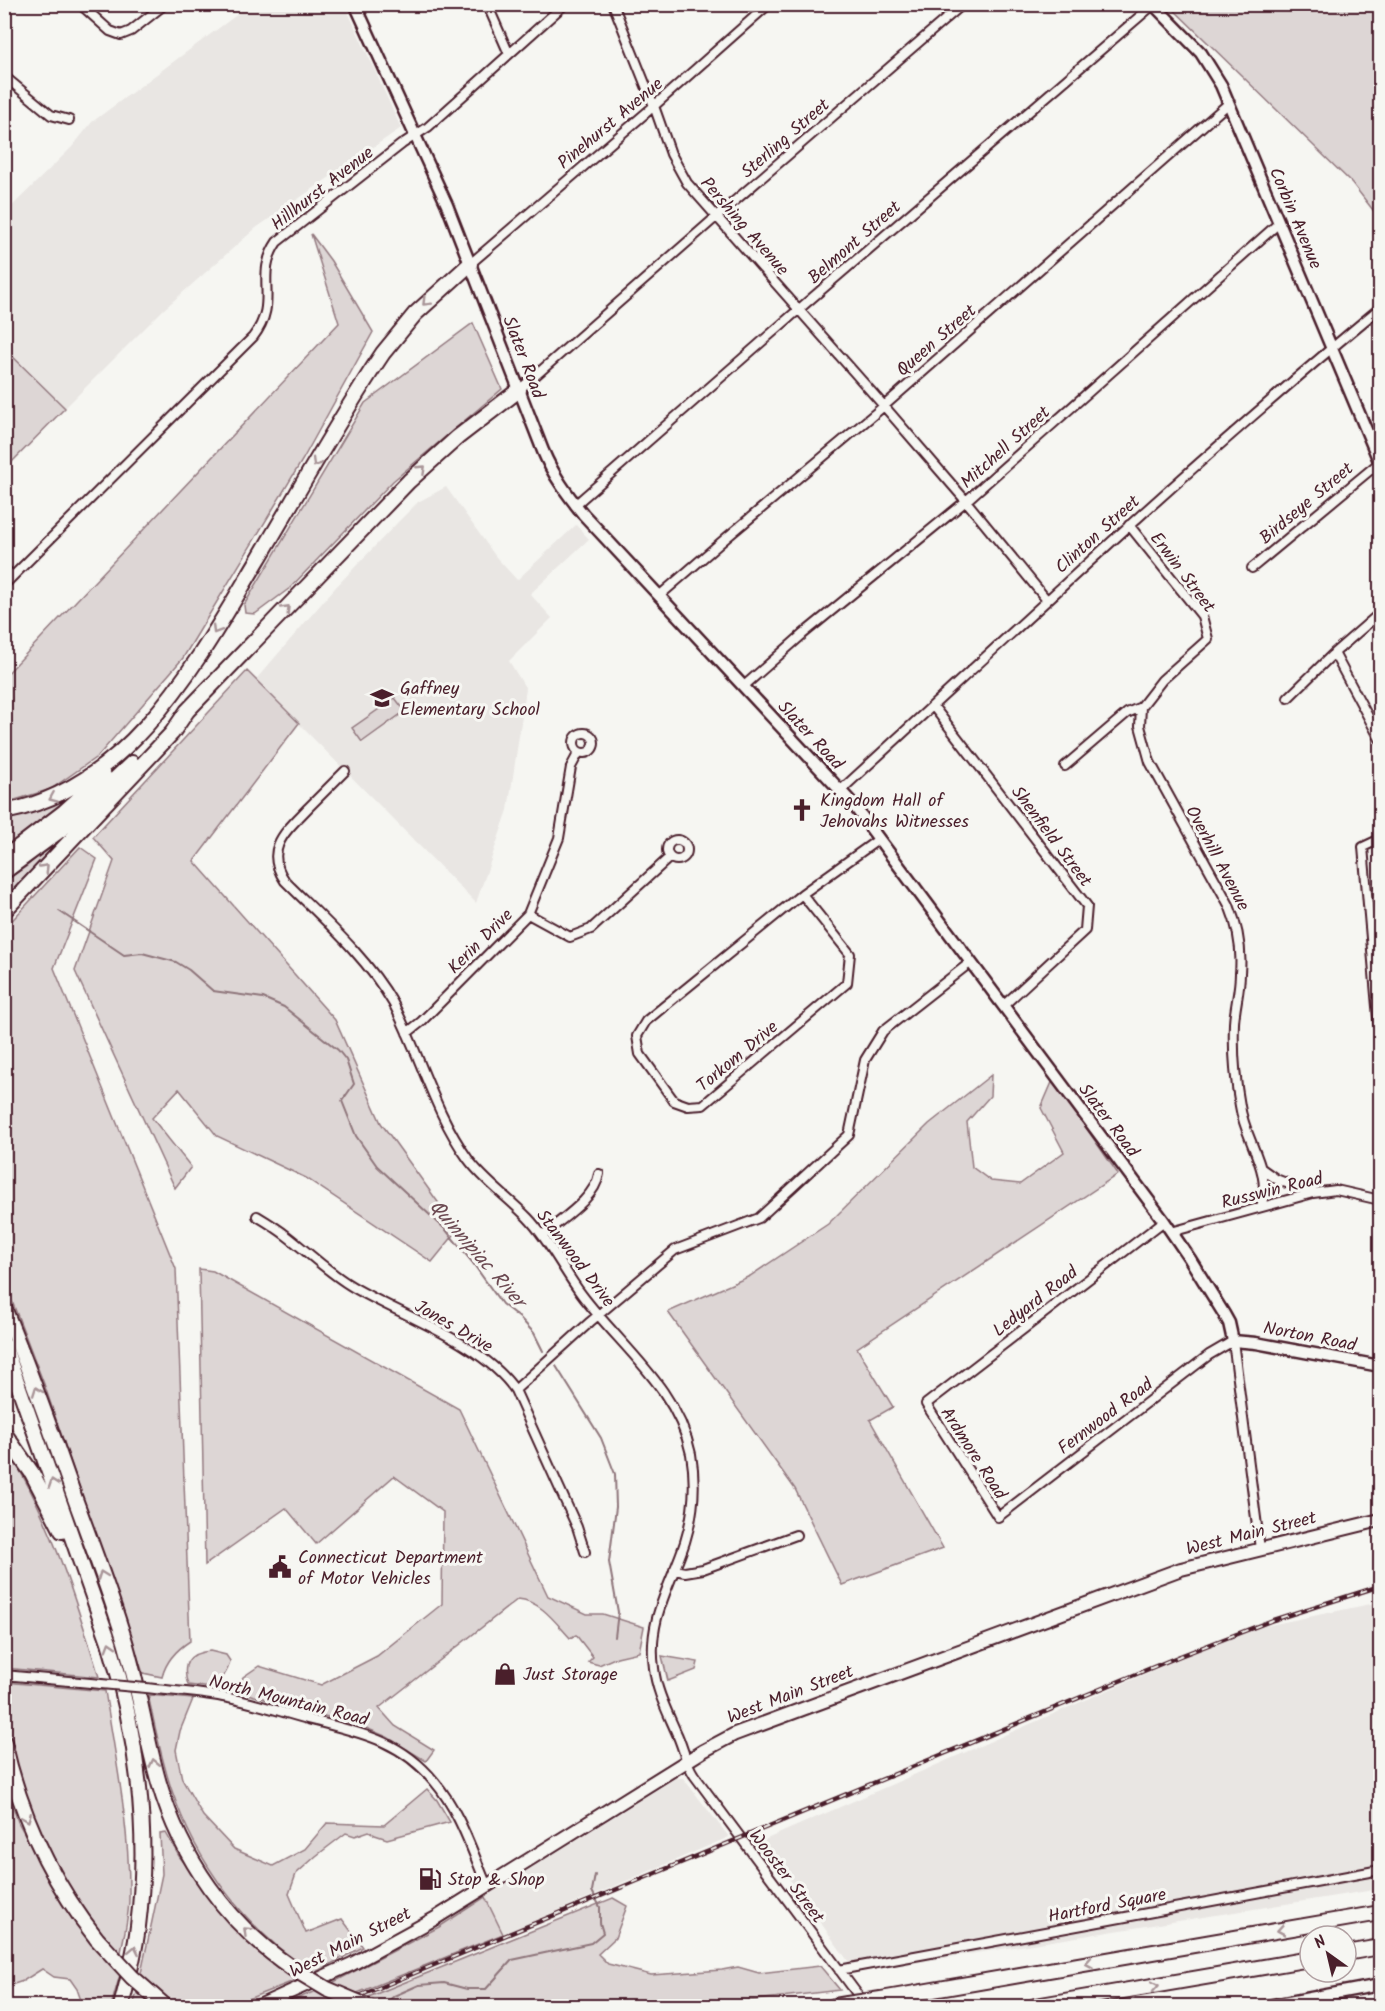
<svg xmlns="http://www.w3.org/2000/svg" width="1385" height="2011" viewBox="0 0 1385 2011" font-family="Kalam,sans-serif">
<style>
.built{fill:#e9e6e3}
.green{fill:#ddd6d5;stroke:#947a80;stroke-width:1.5}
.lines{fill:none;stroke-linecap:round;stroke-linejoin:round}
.stream{stroke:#8e747a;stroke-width:2}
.street-casing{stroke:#4a1f2b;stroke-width:12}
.secondary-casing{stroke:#4a1f2b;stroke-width:15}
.primary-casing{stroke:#4a1f2b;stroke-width:16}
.highway-casing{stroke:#4a1f2b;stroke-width:18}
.street{stroke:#f6f6f2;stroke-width:8}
.secondary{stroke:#f6f6f2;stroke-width:10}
.primary{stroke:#f6f6f2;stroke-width:12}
.highway{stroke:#f6f6f2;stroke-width:14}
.rail-casing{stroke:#4a1f2b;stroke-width:4.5}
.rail{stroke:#f6f6f2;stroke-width:2;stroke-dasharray:7;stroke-linecap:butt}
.street-bridge-casing{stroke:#4a1f2b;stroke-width:12;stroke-linecap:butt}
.highway-bridge-casing{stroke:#4a1f2b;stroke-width:18;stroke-linecap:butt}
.street-bridge{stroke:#f6f6f2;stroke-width:8}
.highway-bridge{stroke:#f6f6f2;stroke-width:14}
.oneway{stroke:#a99598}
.labels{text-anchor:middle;stroke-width:6;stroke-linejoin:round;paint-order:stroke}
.street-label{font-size:18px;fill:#4a1f2b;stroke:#f6f6f2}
.poi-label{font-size:18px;fill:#4a1f2b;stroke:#f6f6f2;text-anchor:start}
.water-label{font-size:20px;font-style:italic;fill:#6c4a52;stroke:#f6f6f2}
</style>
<rect width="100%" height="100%" fill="#f6f6f2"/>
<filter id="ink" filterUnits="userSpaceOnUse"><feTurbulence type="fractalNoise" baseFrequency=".0167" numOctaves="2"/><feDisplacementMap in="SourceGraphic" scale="12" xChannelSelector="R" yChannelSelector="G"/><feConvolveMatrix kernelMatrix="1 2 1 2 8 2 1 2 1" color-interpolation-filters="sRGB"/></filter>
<g filter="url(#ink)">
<path class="built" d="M250,5H345L401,128L256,228L163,310L65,408L5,349L4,214L72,147L92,122Z
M446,487L496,557L517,580L576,525L589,539L530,594L552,618L509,661L526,689L508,810L476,903L299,724L185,814L232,707L334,589L398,522L418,502Z
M1380,1602V1889L856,1972L762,1841L1246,1630Z
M676,1778H683L729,1837L503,1934L485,1897Z"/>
<path class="green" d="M1169,5H1380V219L1352,183Z
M311,234L331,261L373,332L303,459L183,658L98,756L51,789L5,803V676L339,323Z
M473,323L502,389L393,481L290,588L255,614L245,613L244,605L365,403Z
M5,349L65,408L5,469H4Z
M247,671L299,723L194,861L335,1020L381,1123L458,1230L432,1262L306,1178L217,1136L179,1089L152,1118L191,1167L175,1188L75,971L114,861L93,837Z
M395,698L405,711L362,742L352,728Z
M61,802L63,804L5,851V820L27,814Z
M79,821L81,823L5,902V881L27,866Z
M80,847L97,859L54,968L176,1269L190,1641C176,1650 166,1661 162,1677L143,1673L44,1384L5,1283L4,929Z
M991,1075L990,1096L967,1122L972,1167L991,1181L1020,1184L1064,1152L1041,1108L1053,1080L1118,1174L857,1348L893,1407L870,1420L943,1548L842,1585L795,1489L668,1312L750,1276L828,1224L929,1124Z
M199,1269L213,1271L459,1409L548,1596L587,1614H603L644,1627L639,1652L617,1657L599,1665L588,1662L593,1657L576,1635L570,1638C555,1622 541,1601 518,1599L379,1708L395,1726L434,1750L426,1761L387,1737L366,1728L237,1691L243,1677L259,1666L321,1685L377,1656L442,1604L443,1512L394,1476L316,1544L286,1508L205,1565Z
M5,1446C48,1511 77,1603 99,1677L5,1668Z
M210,1651L226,1655L230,1661C228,1673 220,1681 212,1688L188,1685C181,1664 188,1653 210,1651Z
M662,1656L698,1662L696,1670L668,1681Z
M4,1682L105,1691C116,1760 130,1828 129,1898C129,1918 123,1938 120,1958L101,1936L70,1891L49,1856L17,1775L5,1722Z
M148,1695L193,1699L180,1731L176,1750L182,1779L203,1816L234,1849L273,1866L305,1849L327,1823L384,1825L427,1789L437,1800L450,1822L387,1839L375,1835L369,1831L355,1836L346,1833L316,1856L296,1874L289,1894L306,1933L342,1919L363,1947L314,1973C247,1932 196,1863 171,1788C161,1758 155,1726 148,1695Z
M4,1779L18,1822L65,1907L91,1944L120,1975L111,2006H83L77,1989L70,1979L54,1977L42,1969L23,1981L5,1987Z
M166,1833L179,1856L204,1888L299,1979L230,2006H174L140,1978L162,1874L160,1834Z
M485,1897L503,1934L355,1994L332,1983L439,1927Z
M613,1898L627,1906L615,1938L598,1954L608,1964L651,1975L722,1970L738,1967L759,1973L820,1966L840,1990L756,2000L682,2006H393L366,1998Z
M318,1990L338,2000L324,2006H279Z
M137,1992L154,2006H133Z"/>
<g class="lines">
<path class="stream" d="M59,911L124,955L142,953L176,962L189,970L213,991L263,998L284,1007L338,1050L346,1060L354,1084L342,1101L356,1136L377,1166L446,1230L472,1262L502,1304L520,1318L534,1333L543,1351
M556,1366L601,1438L615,1474L616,1507L609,1562L618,1612L615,1637
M383,2006L394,1996L419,1985L444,1983L467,1989H486L512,1960L591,1943L603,1933L600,1923V1907L592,1891L595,1875"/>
<g class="street-casing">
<path id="street" d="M80,4L110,31L121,35L131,31L165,4
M487,4L509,54
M613,4L654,106L671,154L687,183L884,406L966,501L1046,599
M4,76L51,115L69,120
M470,264L654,106L769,4
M519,390L716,217L963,4
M1371,440L1380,436
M575,505L798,310L1153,5
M1252,568L1380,462
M4,569L13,576
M4,585L253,337C281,301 253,277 277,242L402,144L428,127L565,4
M659,596L726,538L884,406L1229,103
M1334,653L1380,739
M744,686L803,634L966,501L1279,223
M1288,698L1334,653L1380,613
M933,706L1087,906L1085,930L1003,1006
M1141,707L1140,726L1150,762L1229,905C1238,927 1242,949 1240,973C1240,990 1235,1006 1234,1023C1233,1050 1235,1079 1240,1106C1245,1141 1273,1171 1261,1207
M574 743a10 10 0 1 1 20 0a10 10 0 1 1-20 0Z
M1065,766L1127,713L1141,707L1162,680L1208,639L1202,616L1129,525
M345,771C333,783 320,796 308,808C286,831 263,849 285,881C323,919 366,956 393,1003C420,1054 434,1112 468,1159C484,1181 509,1198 528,1218C550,1241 563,1270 582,1295C621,1347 677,1387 691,1454C696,1483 694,1513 685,1542C671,1585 647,1619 654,1668C656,1690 667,1711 676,1732C683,1746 685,1762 694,1775L864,2003
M841,790C1019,627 1194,461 1380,308
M1380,839L1363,847L1380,1041
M667 850a10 10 0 1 1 20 0a10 10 0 1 1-20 0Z
M802,894L850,954L847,983L703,1105L688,1106L674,1101L640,1054L637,1036L646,1021Z
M802,894L879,839
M528,914L570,937L591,929L670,857
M407,1033L421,1022L528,914L559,838L571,767L579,752
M1262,1169L1276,1179L1312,1193
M257,1216C267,1222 278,1229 287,1236C309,1253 329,1273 353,1287C402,1316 483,1343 515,1390L577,1527L585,1552
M1164,1221L926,1404L998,1517L1209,1355L1233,1341L1260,1549
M1171,1232L1313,1193L1336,1190L1380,1200
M543,1235C561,1219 595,1199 599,1174
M515,1390L590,1322L675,1250L759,1218L849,1135L865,1060L883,1031L971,962
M674,1570L685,1572L703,1569L796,1535
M4,1675L101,1684
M146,1688C171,1691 197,1692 223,1697C254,1702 284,1713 315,1721C362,1733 401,1741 434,1781C459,1810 472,1851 487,1886
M839,1970L1380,1870"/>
</g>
<g class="secondary-casing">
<path id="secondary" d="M355,4L447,205L543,451C553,475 567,494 583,514L852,803L1164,1221L1190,1259L1224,1314L1229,1323L1233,1341L1256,1343L1380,1366
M1153,4L1201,53L1221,85L1380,463
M1267,2006L1380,1985"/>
</g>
<g class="primary-casing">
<path id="primary" d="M259,2006L352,1964L434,1919L703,1751L735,1734L1181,1569L1380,1520"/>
</g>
<g class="highway-casing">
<path id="highway" d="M4,812C130,789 198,660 258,560C299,491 338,420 383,353L415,314L470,264
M4,858L64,812L104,776
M4,872L62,829L132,763
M4,911L172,733L187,711L409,481L458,437L519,390
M4,1308C30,1370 52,1433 74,1496C90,1540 107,1584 121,1629C138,1679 144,1732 159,1783C181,1858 227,1924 292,1968
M4,1345L109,1642C137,1732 150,1832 138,1926C135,1953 128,1980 121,2006
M4,1433L32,1473L62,1531
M4,1742C20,1814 51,1881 97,1939
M1346,1953L1380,1947
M881,1999L1380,1913
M835,2006L847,2004
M1035,2006L1310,1959"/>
</g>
<use href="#street" class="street"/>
<use href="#secondary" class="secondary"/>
<use href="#primary" class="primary"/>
<use href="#highway" class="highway"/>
<g class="rail-casing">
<path id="rail" d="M335,2006L1180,1656L1273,1620L1380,1586"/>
</g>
<use href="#rail" class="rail"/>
<g class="street-bridge-casing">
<path id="street-bridge" d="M101,1684L146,1688"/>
</g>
<g class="highway-bridge-casing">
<path id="highway-bridge" d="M97,1939L132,1977L165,2006
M292,1968L327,1989L367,2006
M847,2004L881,1999"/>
</g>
<use href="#street-bridge" class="street-bridge"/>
<use href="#highway-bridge" class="highway-bridge"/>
</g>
<defs><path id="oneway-chevron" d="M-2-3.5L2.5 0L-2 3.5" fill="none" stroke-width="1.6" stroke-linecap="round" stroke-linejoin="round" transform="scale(1.5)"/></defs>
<g class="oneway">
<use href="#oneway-chevron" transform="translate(426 302) rotate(135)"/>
<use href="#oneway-chevron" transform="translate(316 463) rotate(121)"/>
<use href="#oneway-chevron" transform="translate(422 469) rotate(-43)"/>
<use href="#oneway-chevron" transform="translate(286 609) rotate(-46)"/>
<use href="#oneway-chevron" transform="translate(216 630) rotate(122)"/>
<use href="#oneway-chevron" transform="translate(53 798) rotate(157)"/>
<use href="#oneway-chevron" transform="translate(45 868) rotate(-46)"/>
<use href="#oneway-chevron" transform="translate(37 1391) rotate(-110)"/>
<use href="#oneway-chevron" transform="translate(53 1483) rotate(-109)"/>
<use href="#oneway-chevron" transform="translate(102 1575) rotate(-110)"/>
<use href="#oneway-chevron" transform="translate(110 1646) rotate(-107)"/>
<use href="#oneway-chevron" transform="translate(154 1763) rotate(-103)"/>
<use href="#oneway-chevron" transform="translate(27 1818) rotate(68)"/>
<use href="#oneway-chevron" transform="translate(1281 1930) rotate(170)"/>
<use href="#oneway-chevron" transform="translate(247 1931) rotate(-136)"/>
<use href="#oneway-chevron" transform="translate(134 1950) rotate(-79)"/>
<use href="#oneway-chevron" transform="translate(1089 1963) rotate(170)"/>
<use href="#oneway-chevron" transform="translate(1155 1986) rotate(-10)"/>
</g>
</g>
<defs>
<g id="school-bare" transform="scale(1.8)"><path d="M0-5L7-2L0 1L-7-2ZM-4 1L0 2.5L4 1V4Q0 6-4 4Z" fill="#4a1f2b" stroke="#f6f6f2" stroke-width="2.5" paint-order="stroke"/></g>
<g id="church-bare" transform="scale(1.8)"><path d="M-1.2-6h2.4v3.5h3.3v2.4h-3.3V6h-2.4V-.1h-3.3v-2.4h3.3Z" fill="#4a1f2b" stroke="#f6f6f2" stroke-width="2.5" paint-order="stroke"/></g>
<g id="civic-bare" transform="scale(1.8)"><path d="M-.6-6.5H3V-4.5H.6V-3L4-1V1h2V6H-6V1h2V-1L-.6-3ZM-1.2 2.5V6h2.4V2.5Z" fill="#4a1f2b" stroke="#f6f6f2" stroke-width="2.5" paint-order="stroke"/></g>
<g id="shop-bare" transform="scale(1.8)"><path d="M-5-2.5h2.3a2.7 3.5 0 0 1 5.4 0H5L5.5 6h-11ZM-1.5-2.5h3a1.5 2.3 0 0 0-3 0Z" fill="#4a1f2b" stroke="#f6f6f2" stroke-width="2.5" paint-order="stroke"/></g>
<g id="fuel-bare" transform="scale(1.8)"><path d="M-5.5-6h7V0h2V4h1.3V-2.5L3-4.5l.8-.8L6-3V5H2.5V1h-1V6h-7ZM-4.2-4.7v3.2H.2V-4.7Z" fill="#4a1f2b" stroke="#f6f6f2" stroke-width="2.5" paint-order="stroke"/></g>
</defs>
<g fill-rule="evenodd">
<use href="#school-bare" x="382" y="698"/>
<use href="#church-bare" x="802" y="810"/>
<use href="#civic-bare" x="280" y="1567"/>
<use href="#shop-bare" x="505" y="1674"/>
<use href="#fuel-bare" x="430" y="1879"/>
</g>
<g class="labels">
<g class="street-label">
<text transform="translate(610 123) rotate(-40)" y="6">Pinehurst Avenue</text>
<text transform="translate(785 138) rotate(-41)" y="6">Sterling Street</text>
<text transform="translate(322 188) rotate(-38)" y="6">Hillhurst Avenue</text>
<text transform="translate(1296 218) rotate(67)" y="6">Corbin Avenue</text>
<text transform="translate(745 226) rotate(49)" y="6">Pershing Avenue</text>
<text transform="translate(854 242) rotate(-41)" y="6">Belmont Street</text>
<text transform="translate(936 340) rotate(-41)" y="6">Queen Street</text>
<text transform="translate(524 357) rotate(69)" y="6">Slater Road</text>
<text transform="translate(1005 447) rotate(-42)" y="6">Mitchell Street</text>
<text transform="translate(1306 503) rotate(-40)" y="6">Birdseye Street</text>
<text transform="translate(1097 534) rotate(-42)" y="6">Clinton Street</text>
<text transform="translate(1183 572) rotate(53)" y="6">Erwin Street</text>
<text transform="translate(811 735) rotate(47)" y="6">Slater Road</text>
<text transform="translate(1052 836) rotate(53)" y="6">Shenfield Street</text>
<text transform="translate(1218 858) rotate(62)" y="6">Overhill Avenue</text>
<text transform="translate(480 941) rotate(-45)" y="6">Kerin Drive</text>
<text transform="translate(737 1056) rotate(-40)" y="6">Torkom Drive</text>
<text transform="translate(1109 1120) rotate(53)" y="6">Slater Road</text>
<text transform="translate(1272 1190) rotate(-14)" y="6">Russwin Road</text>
<text transform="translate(576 1258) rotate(53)" y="6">Stanwood Drive</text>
<text transform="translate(1035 1301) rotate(-38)" y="6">Ledyard Road</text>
<text transform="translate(454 1326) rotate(30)" y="6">Jones Drive</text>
<text transform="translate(1310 1336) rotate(11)" y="6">Norton Road</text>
<text transform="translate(1105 1416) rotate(-37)" y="6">Fernwood Road</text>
<text transform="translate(974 1453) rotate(57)" y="6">Ardmore Road</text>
<text transform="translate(1251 1533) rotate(-14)" y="6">West Main Street</text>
<text transform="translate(790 1694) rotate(-21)" y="6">West Main Street</text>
<text transform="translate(289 1700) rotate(14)" y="6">North Mountain Road</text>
<text transform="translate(787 1876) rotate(53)" y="6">Wooster Street</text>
<text transform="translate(1107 1905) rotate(-11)" y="6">Hartford Square</text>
<text transform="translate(350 1942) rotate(-27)" y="6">West Main Street</text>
</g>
<g class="poi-label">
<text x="400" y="694">Gaffney<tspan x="400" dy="21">Elementary School</tspan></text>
<text x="820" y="806">Kingdom Hall of<tspan x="820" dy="21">Jehovahs Witnesses</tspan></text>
<text x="298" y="1563">Connecticut Department<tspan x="298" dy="21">of Motor Vehicles</tspan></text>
<text x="523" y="1680">Just Storage</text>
<text x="448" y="1885">Stop &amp; Shop</text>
</g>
<g class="water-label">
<text transform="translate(478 1253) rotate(49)" y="7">Quinnipiac River</text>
</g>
</g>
<rect width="1385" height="2011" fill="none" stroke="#f6f6f2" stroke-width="24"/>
<rect x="12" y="12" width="1361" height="1987" fill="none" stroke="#4a1f2b" stroke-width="2" filter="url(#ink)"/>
<g transform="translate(1328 1954) rotate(326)"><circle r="28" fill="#f6f6f2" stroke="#b1a0a2" stroke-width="1.5"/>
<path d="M0-4.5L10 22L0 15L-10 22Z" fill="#4a1f2b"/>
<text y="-9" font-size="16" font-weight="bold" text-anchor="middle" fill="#4a1f2b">N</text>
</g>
</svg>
